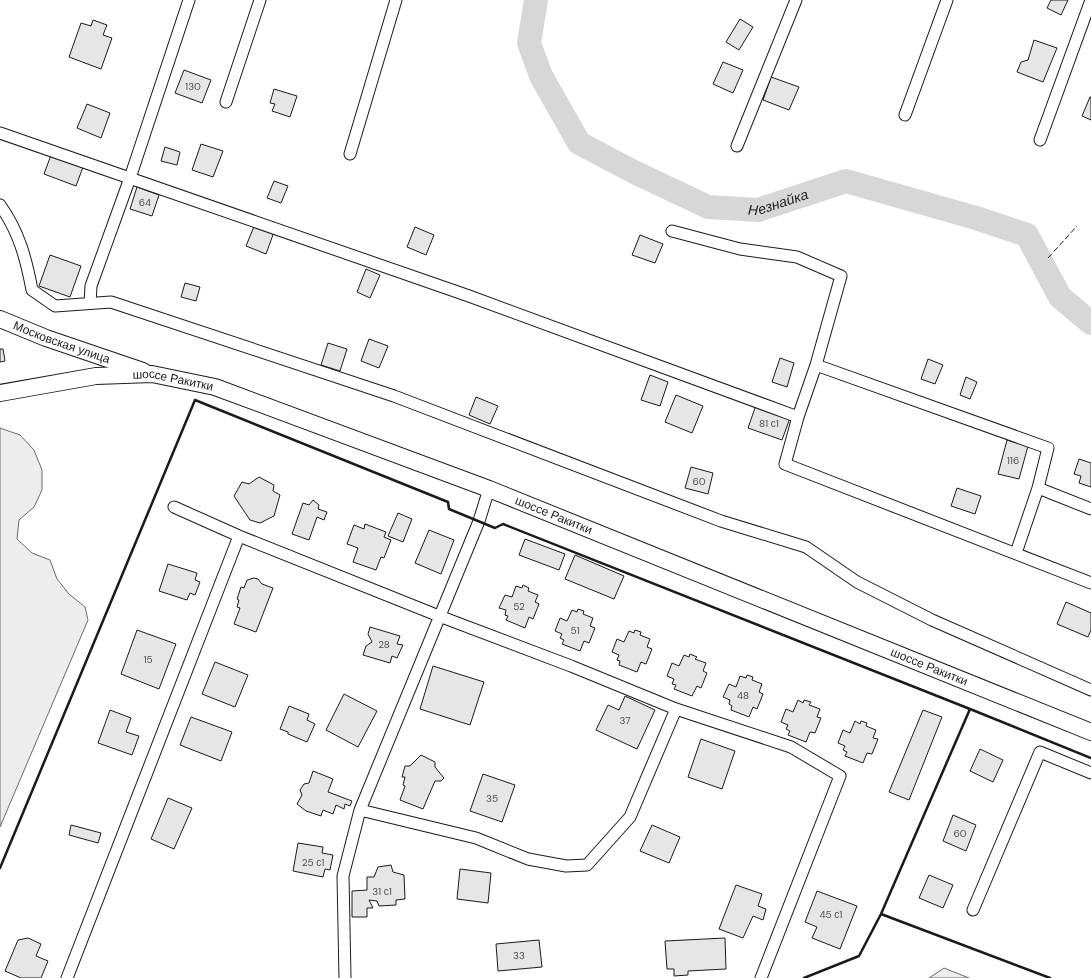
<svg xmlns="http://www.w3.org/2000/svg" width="1091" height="978" viewBox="0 0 1091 978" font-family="'DM Sans',sans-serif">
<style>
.built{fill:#ededed;stroke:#6a6a6a}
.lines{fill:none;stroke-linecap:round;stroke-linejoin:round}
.river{stroke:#d7d7d7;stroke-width:24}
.building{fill:#e6e6e6;stroke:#1a1a1a}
.street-casing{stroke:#1a1a1a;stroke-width:13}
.secondary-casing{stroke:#1a1a1a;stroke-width:18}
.street{stroke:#fff;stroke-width:11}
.secondary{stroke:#fff;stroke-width:16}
.fence{stroke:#1a1a1a;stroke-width:1;stroke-dasharray:6 2.5;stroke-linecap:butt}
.wall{stroke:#1a1a1a;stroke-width:2.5}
.labels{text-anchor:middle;stroke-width:4;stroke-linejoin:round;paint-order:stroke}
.number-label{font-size:10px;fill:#4d4d4d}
.street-label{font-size:12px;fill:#1a1a1a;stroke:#fff}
.water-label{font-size:14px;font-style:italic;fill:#1a1a1a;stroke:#fff}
</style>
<rect width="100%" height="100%" fill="#fff"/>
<path class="built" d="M0,428L20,435L34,450L42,470V490L34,507L19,520L17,539L32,553L50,560L57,579L69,594L85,607L88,620L0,827Z
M944,968L969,978H929Z"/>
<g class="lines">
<path class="river" id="s1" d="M536,0L529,43L541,76L579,143L634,172L708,207L758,210L846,181L976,218L1027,235L1060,297L1091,323"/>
</g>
<path class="building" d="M1051,0H1068L1061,15L1047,8Z
M740,19L753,27L739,50L726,42Z
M93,20L107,25L103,35L112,38L101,69L69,57L81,23L91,26Z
M1034,40L1057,48L1043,82L1017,72L1021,62L1028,60Z
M723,62L743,70L733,93L713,84Z
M184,70L211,80L202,103L175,93Z
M771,77L799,87L789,110L763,100Z
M274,89L297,96L290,117L272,111L275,104L270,103Z
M1090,97H1091V120L1082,116Z
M87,104L110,113L101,138L77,128Z
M201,144L223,151L213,177L192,170Z
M165,147L180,152L177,165L161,161Z
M51,155L83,167L76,186L44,174Z
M274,181L288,186L281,203L267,198Z
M137,187L159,195L152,216L130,209Z
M255,224L274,232L266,254L246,246Z
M415,227L434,235L426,255L407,247Z
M640,235L663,244L655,263L632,255Z
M50,255L81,266L70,297L39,286Z
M366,269L380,275L370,298L357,292Z
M185,283L200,287L196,301L181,297Z
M369,339L388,346L379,368L361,361Z
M328,343L347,349L340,371L321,365Z
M0,349H3L5,361L0,362Z
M780,358L794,363L787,387L772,382Z
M928,359L943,365L935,384L921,379Z
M650,375L668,382L660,406L641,400Z
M966,377L977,382L970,399L960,395Z
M676,395L703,406L692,433L665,422Z
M476,397L498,406L490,424L469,415Z
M756,405L790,418L782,440L748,428Z
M1007,440L1028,446L1019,479L998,474Z
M1079,459L1091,463V487L1079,483L1081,476L1074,474Z
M691,467L713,473L708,494L685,488Z
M259,477L274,485L273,491L280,495L274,516L260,523L250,520L234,496L242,482L249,484Z
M957,488L981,496L975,514L951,506Z
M313,500L319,505L318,509L327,512L324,520L317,517L309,540L292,534L303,503L309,505Z
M398,513L412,519L403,542L388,536Z
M365,524L386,532L384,537L391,540L384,558L381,557L376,570L353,562L358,548L347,544L354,525L364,529Z
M429,530L454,540L441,574L415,563Z
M525,539L565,554L559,570L519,555Z
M575,555L624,576L614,599L565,579Z
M168,564L197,573L195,580L200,582L195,595L190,593L187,600L159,591Z
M254,578L258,579L262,584L273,588L256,632L234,624L240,608L237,607L239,600L237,599L241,587L244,588L247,580Z
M523,585L529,588L528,591L538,595L535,602L539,604L533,619L529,617L525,628L506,620L508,616L505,615L506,610L499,608L505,595L512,597L516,586L522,588Z
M1066,602L1091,613V630L1088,637L1057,624Z
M578,609L584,611L583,614L593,618L590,626L595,628L589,643L584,641L580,651L562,644L564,640L560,638L562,634L555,631L560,618L567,621L572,610L577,612Z
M370,627L400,636L397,644L403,645L397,658L392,656L390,663L363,655L366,646L372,642L368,634Z
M137,630L176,644L159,689L121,674Z
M635,630L641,632L640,635L650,639L647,647L652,649L646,664L641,662L637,672L619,665L620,661L617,660L619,655L612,652L617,639L624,642L629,631L634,633Z
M690,654L697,657L695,659L706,663L703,671L707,673L701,688L697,686L692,696L674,689L676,685L672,684L674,679L667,676L672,663L679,666L684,655L689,657Z
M215,662L248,675L235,707L202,694Z
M433,666L484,682L470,725L420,709Z
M747,675L753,677L752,680L762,684L759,692L763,694L757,709L753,707L749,717L731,710L732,706L729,704L730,700L723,697L729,684L736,687L740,676L746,678Z
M344,694L377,711L358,747L326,730Z
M625,696L655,710L637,749L596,730L608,705L619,710Z
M798,700L803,703L804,700L811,702L809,705L820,709L817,717L821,718L815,733L810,732L806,742L788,735L790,731L786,729L788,725L781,722L786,709L793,712Z
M289,706L309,714L307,720L315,724L307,742L288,734V732L280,729Z
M110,710L131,718L126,732L139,736L132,755L98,743Z
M923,710L942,717L909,800L889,792Z
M191,717L232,732L221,761L180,745Z
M855,721L860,724L861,721L867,723L866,726L876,730L873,738L878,739L872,754L867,753L863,763L845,756L847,752L843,750L845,746L838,743L843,730L850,733Z
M701,739L735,751L722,789L688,777Z
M980,749L1003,760L993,782L970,771Z
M421,755L435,762V767L444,778L441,781H435L423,809L400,800L405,786L403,785L405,777H402L405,766H410Z
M313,771L333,779L328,792L352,801L350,806L345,804L344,809L336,805L333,814L323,810L321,816L306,811L297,804L302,795L300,790L304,784L309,783Z
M483,774L515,785L502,822L470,811Z
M168,798L192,808L174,849L151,839Z
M953,815L976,825L966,851L943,841Z
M71,825L101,833L98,843L69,835Z
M652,825L680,837L669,863L640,851Z
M298,843L323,847L322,853L333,855L330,870L325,869L323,877L293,871Z
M391,865L393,872L404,875L405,899L396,900V905L379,906L377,901L369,900L373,908H367V917H352V891L367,890V877H374L378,867Z
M460,869L491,873L488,903L457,899Z
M929,875L953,885L943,908L919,898Z
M736,885L762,894L758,906L766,909L763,920L753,916L743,938L719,929Z
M817,891L857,906L840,949L812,938L817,927L805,922Z
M28,938L41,944L36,956L48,961L41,978H21L5,971L18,940Z
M725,938L726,969L688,971V975L674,976V969H667L665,941Z
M539,940L542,967L498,971L496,944Z"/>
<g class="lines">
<g class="street-casing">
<path id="street" d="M226,102L260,0
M905,115L947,0
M0,133L469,296L798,417
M1040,140L1091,0
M737,146L796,0
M350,154L396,0
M0,205C19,232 26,258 32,290L55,306L111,302L394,396L721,521L806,547L857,582L932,620L1091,690
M672,231L740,249L797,257L841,276L816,365L798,417L785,464L1091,583
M90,303L91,286L130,178L189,0
M816,365L1048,448L1038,488L1016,553
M1038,488L1091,509
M174,507L239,536L439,616L571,666L676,709L791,747L840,776L761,978
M360,810L476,838L528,859L566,866L587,865L630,817L676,709
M973,910L1040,752L1091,773
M67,978L239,536
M345,978L343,876L360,810L479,521L489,489"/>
</g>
<g class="secondary-casing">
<g id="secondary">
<path id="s2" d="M0,319L46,338L143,371"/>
<path id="s3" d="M0,393L96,376L152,374L215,387L489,489L1091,732"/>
</g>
</g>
<use href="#street" class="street"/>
<use href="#secondary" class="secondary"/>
<path class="fence" d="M1048,258L1077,226"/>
<path class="wall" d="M969,710L970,709L1091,758
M0,868L195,400L448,502L449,509L495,528L503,524L970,709L881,914L859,956L804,978
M882,912L881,914L1050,978"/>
</g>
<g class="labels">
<g class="number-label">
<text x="193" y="90">130</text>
<text x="145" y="206">64</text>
<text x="769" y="427">81 с1</text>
<text x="1013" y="464">116</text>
<text x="699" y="485">60</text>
<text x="519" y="610">52</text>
<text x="575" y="634">51</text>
<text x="384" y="648">28</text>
<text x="148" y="663">15</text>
<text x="743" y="699">48</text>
<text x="625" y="724">37</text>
<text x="492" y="802">35</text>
<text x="960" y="837">60</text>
<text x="313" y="866">25 с1</text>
<text x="382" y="895">31 с1</text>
<text x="831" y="918">45 с1</text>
<text x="519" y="959">33</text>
</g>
<g class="street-label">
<text dy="4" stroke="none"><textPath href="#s2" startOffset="66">Московская улица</textPath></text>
<text dy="4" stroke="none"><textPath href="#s3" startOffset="175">шоссе Ракитки</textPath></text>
<text dy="4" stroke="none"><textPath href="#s3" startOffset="580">шоссе Ракитки</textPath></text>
<text dy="4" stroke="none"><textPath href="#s3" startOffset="985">шоссе Ракитки</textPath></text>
</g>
<g class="water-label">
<text dy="5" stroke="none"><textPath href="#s1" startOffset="371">Незнайка</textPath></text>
</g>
</g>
</svg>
